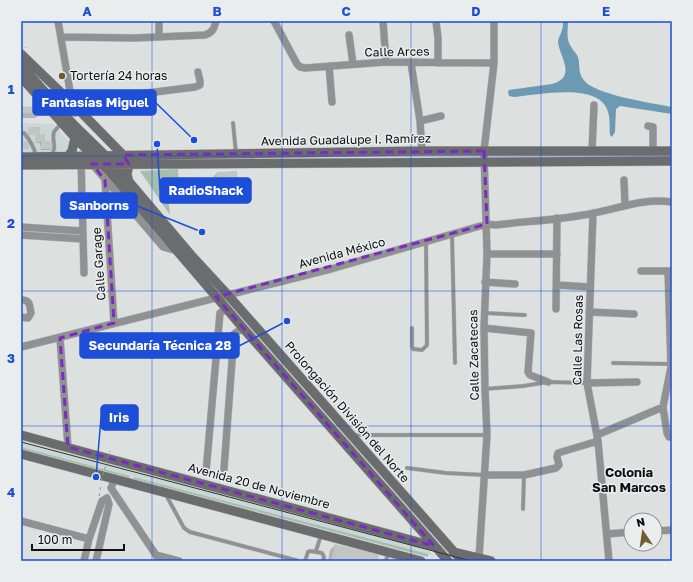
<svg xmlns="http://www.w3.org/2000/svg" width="693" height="582" viewBox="0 0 693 582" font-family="'Golos Text',sans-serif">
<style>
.built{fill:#cad7d7}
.green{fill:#a6beac}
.water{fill:#6e99b2}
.shadow{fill:#0003}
.building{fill:#c1c5c3}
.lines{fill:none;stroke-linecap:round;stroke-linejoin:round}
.service-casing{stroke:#b7baba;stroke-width:4.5}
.minor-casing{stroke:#b7baba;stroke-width:8}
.secondary-casing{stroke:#b7baba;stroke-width:10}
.path{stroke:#929594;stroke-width:1;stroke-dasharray:3 3;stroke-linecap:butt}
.service{stroke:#909192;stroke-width:3.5}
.minor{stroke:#909192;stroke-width:7}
.secondary{stroke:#6a6c6d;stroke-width:9}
.tram{stroke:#313333;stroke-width:1}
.path-bridge{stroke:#929594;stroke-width:1;stroke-dasharray:3 3;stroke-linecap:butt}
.marked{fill:none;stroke:#7b2cbf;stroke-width:3;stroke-dasharray:8 5;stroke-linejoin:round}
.grid{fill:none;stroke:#1d4ed8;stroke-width:1;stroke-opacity:0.55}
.poi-dot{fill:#6f5e2c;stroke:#e9eded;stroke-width:1.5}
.labels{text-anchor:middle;stroke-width:3;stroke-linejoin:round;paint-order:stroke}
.street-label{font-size:12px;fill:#0e0f0f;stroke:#e9eded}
.poi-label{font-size:12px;fill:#0e0f0f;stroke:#e9eded;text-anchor:start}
.neighbourhood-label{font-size:13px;font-weight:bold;fill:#0e0f0f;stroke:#e9eded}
.leader{fill:none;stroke:#1d4ed8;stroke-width:1.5}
.callout-dot{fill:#1d4ed8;stroke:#e9eded;stroke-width:1.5}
.callout{fill:#1d4ed8;stroke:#1d4ed8;stroke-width:1.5}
.callout-label{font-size:13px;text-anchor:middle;font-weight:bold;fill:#fff}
.neatline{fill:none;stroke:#1d4ed8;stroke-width:1.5}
.grid-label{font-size:13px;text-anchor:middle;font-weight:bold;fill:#1d4ed8}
</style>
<rect width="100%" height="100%" fill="#dce0df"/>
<path class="built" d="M21,123L53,124L71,144L67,150L60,153H21Z
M21,440L426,547L434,556L21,447Z"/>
<path class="green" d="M178,169L179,198L168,197L170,215L140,171Z
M21,447L130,476V478L133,479L134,477L428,554V557L21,449Z"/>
<path class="water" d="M563,21H568C568,29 566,38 570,45C572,49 575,52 577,55C581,62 577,71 583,79C593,95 652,103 672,107V114L620,106L616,109L615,132L612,137L610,135C609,126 611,116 606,107C593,83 536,95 514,97L509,96L508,92L509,90L552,84C578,77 559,56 558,42C558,38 561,34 562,30C563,27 563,24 563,21Z"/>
<path class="shadow" d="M21,107L40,114L35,118H21Z
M29,128L39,136L51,149L50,150H41L40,143H35V135H28Z
M217,173L237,196L233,199L214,200V176Z
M335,545L377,561H328L330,550Z"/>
<path class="building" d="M21,106L35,107L41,114L21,113Z
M29,127H40V135L45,134V141H51L52,149H41V142L35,143V135H29Z
M21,135H23V141H29V149H21Z
M237,171L238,196L217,197V172Z
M335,544L379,554L378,561H331Z"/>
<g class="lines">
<g class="service-casing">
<path id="service" d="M233,123L236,153
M21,133H24C30,140 34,146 36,156
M51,156C58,146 51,140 54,132C56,129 59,126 61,124
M452,234L455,363
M485,313L525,315
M412,328V346L413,349L422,350L427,345L426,241
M613,363L670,364
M485,389L523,386L548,382L587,383
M352,435H487
M407,468L446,473L485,475
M166,495L184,528L190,532L299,561
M523,509L524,475
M316,551L321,535
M305,561L308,552L310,551L322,553L324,557L323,561
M386,561L388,552"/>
</g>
<g class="minor-casing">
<path id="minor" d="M58,21L70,91L76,102L75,113
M274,21L297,64L300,67L305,68L386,62L494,63
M383,21L386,62
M436,21L438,38V63
M349,35L353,64
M61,37L134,38L205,35C213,32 214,29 216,21
M159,37V21
M411,63L420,121L422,151
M329,66L332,102
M76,102L195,87L200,85V81L198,72
M420,121L441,116
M648,126L653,127V152
M592,151L594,105
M81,159L84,273
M92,164L163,247L177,251
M105,180L114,323
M624,180L625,205
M593,213L587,383L598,441L609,561
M21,227L82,231
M21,235L83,239
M487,254H557
M641,271H672
M668,271L671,367L663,407L667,433L669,437H672
M485,282L515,284
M557,285L590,287
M21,300C31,300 29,305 31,313L28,318L21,317
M556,309L557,218
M589,312L634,314
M484,328L531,333L528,372L530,375L548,382
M60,338L68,447
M21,347L331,269L487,224L496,225C528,221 562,220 594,213C621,208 642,198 672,202
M587,383L637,382
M597,435L663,407
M224,469L234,334L243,328
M206,472L220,313L226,309
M486,475H524L556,468L559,465L557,457L558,453L598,441
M115,478L111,488L160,561
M21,521L89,539
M655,531L672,530
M607,534L631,532
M156,555L179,561
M479,558L487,435L485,389L484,328L487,254L484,151L494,63V21
M84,561L89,539L102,501L107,498
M96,561L109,504L107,498"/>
</g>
<g class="secondary-casing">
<path id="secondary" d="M21,54L75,106L123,155L129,164L127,174L129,183
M21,65L73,124L114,164L191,255L227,294L462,561
M21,77L78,141L108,170L243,328L448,561
M68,156L72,151L75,138
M21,157L422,151H672
M21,165L672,161
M21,435L433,546
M21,454L421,561
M453,552L491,561"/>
</g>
<path class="path" d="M21,43L26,48
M99,496L101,484"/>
<use href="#service" class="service"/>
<use href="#minor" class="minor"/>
<use href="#secondary" class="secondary"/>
<path class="tram" d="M21,442L471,561"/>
<path class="path-bridge" d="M101,481L110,451"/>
</g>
<path class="marked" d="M484,151L487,224L216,297L434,546L68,447L60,338L114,323L105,180L92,164H129L123,155Z"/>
<path class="grid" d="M152,21V561M282,21V561M411,21V561M541,21V561M21,156H672M21,291H672M21,426H672"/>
<circle class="poi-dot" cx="62" cy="76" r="4"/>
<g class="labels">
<g class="street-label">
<text transform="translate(397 52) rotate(-1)" y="4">Calle Arces</text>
<text transform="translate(346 140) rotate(-1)" y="4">Avenida Guadalupe I. Ramírez</text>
<text transform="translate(342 253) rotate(-15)" y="4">Avenida México</text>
<text transform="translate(99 264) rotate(-94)" y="4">Calle Garage</text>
<text transform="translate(578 340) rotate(-89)" y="4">Calle Las Rosas</text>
<text transform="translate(474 355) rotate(-91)" y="4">Calle Zacatecas</text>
<text transform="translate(347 412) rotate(49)" y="4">Prolongación División del Norte</text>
<text transform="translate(259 486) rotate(15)" y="4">Avenida 20 de Noviembre</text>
</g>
<g class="poi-label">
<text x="70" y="80">Tortería 24 horas</text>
</g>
<g class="neighbourhood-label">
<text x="629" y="477">Colonia<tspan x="629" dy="15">San Marcos</tspan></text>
</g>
</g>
<path class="leader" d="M194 140L156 103M157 144L160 190M202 232L137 206M287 321L239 346M96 477L101 418"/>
<g class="callout-dot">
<circle cx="194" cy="140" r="4"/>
<circle cx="157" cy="144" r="4"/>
<circle cx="202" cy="232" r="4"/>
<circle cx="287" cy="321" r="4"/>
<circle cx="96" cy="477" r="4"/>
</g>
<g class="callout">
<rect x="33" y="90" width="123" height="25" rx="4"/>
<rect x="160" y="178" width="91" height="25" rx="4"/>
<rect x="61" y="193" width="76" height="25" rx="4"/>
<rect x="80" y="333" width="159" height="25" rx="4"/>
<rect x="101" y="405" width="37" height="25" rx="4"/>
</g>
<g class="callout-label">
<text x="95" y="107">Fantasías Miguel</text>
<text x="206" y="195">RadioShack</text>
<text x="99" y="210">Sanborns</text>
<text x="160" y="350">Secundaría Técnica 28</text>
<text x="119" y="422">Iris</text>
</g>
<rect width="693" height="582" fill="none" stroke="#e9eded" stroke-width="44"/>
<g transform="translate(643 532) rotate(347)"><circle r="19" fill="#e9eded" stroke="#919494"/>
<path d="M0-3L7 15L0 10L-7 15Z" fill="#6f5e2c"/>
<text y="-6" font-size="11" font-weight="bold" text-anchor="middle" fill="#0e0f0f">N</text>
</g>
<path d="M32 544v6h92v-6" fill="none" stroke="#0e0f0f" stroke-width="2"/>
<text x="38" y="544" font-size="12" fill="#0e0f0f" stroke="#e9eded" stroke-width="3" paint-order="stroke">100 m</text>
<rect x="22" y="22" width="649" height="538" class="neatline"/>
<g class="grid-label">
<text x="87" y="16">A</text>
<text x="217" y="16">B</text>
<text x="346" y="16">C</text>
<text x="476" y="16">D</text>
<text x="606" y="16">E</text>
<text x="11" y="94">1</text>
<text x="11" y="228">2</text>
<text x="11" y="363">3</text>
<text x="11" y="497">4</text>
</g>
</svg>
